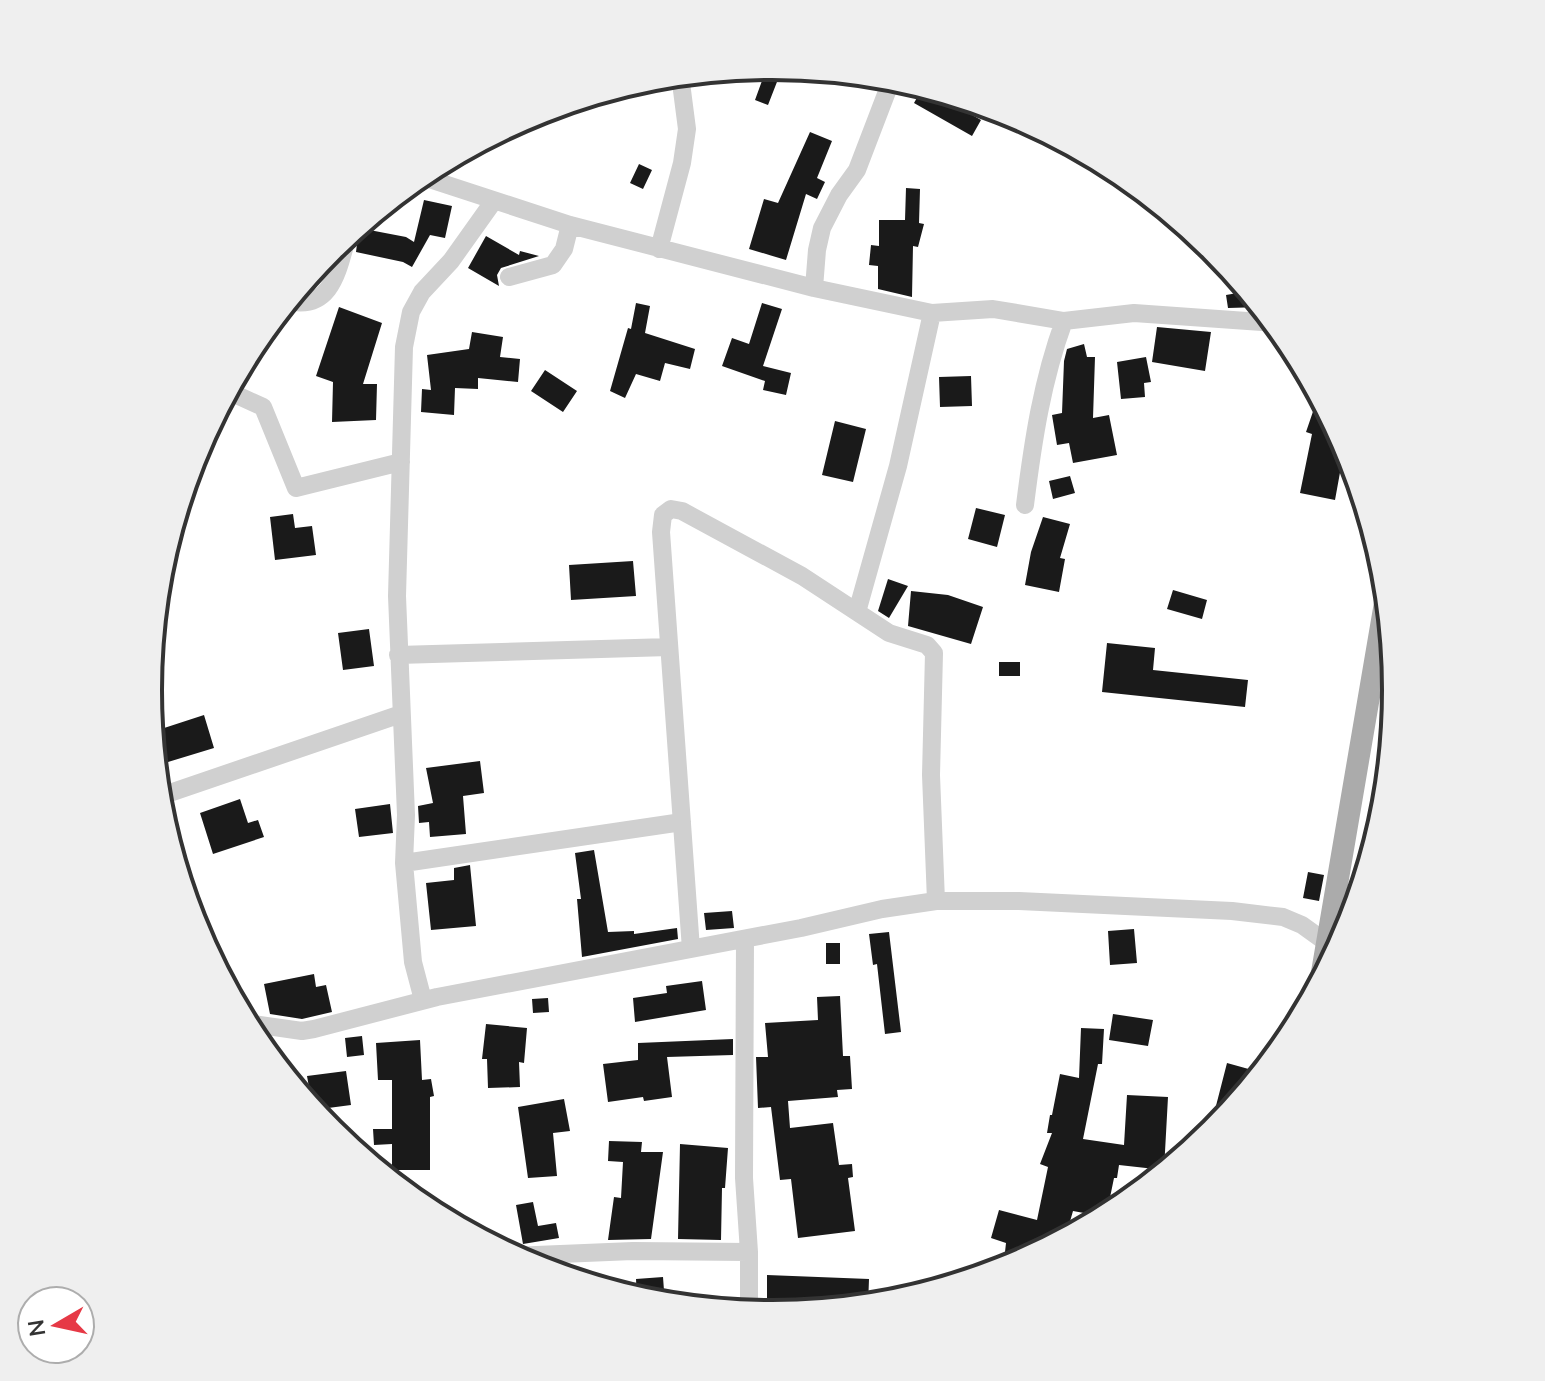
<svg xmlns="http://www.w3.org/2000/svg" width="1545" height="1381" viewBox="0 0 1545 1381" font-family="Mulish,sans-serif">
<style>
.building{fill:#1a1a1a}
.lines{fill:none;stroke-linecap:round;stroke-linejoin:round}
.minor{stroke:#d0d0d0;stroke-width:18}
.major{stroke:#ababab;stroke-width:22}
.rim{fill:none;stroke:#333;stroke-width:4}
</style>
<rect width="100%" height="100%" fill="#fff"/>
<path class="building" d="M772,66L782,69L768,105L755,100L767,67Z
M923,87L981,120L972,136L914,103Z
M810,132L832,141L817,178L825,182L817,199L806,194L786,260L749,249L764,199L778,203Z
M639,164L652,170L643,189L630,183Z
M906,188L920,189L919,223L924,224L918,247L913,246L912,297L878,289V266L869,265L871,245L879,246V220H905Z
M424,200L452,206L445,238L430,235L412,267L403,262L356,252L359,228L406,237L414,242Z
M486,236L519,255L520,251L539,256L501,268L497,275L499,286L468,268Z
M1249,291L1262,307L1228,308L1226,295Z
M636,303L650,306L645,333L695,349L690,369L665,363L660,381L636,374L625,398L610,391L628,328L631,329Z
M762,303L782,309L763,366L791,373L786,395L763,390L765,381L722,366L732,338L749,344Z
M339,307L382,323L363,384H377L376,420L332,422L333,382L316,376Z
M1157,327L1211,332L1205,371L1152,362Z
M472,332L503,337L500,357L520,359L518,382L478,378V389L455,388L454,415L421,412L422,389L431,390L427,355L469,349Z
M1084,344L1087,357H1095L1093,418L1109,415L1117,455L1073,463L1069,443L1057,445L1052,415L1062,413L1064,361L1067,349Z
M1146,357L1151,382L1144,383L1145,397L1121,399L1117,362Z
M545,370L577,391L563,412L531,391Z
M971,376L972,406L940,407L939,377Z
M1319,394L1352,458L1343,456L1335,500L1300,493L1312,434L1306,432Z
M835,421L866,429L853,482L822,475Z
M1070,476L1075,493L1053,499L1049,481Z
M976,508L1005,515L997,547L968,539Z
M293,514L295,528L312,526L316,555L275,560L270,517Z
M1043,517L1070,524L1060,558L1065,559L1059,592L1025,585L1031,552Z
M633,561L636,596L571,600L569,565Z
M888,579L908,586L889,618L878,611Z
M1173,590L1207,600L1202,619L1167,609Z
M911,591L948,595L983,607L971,644L908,626Z
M369,629L374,666L343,670L338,633Z
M1107,643L1155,648L1153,670L1248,680L1245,707L1102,692Z
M999,662H1020V676H999Z
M204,715L214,748L168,762L158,730Z
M480,761L484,793L463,796L466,834L430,837L429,822L419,823L418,806L433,803L426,768Z
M240,799L248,823L258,820L264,837L213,854L200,813Z
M390,804L393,833L359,837L355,809Z
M594,850L608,932L634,931V934L677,928L678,939L582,957L577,899H581L575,853Z
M470,865L476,926L431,930L426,883L454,880V868Z
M1308,872L1324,875L1319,901L1303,898Z
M732,911L734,928L706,930L704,913Z
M1134,929L1137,963L1110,965L1108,931Z
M889,932L901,1032L885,1034L877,964L873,965L869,934Z
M826,943H840V964H826Z
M314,974L316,987L326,985L332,1012L302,1019L270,1014L264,984Z
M702,981L706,1010L635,1022L633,998L667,993L666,986Z
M840,996L843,1056H850L852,1089L837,1090L838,1097L788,1101L790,1128L833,1123L839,1165L852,1164L853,1177L848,1178L855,1231L798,1238L791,1179L780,1180L771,1107L758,1108L756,1057H768L765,1023L818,1020L817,997Z
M548,998L549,1012L533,1013L532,999Z
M1113,1014L1153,1020L1148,1046L1109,1040Z
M486,1024L527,1028L524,1063L519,1062L520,1087L488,1088L487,1059H482Z
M1081,1028L1104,1029L1102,1064H1098L1083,1139L1124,1145L1127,1095L1168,1097L1164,1170L1119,1165L1117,1178H1114L1106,1217L1073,1211L1065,1239L1003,1270L1006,1243L991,1238L999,1210L1037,1220L1048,1167L1040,1164L1052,1133H1047L1050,1115H1052L1060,1074L1079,1078Z
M362,1036L364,1055L347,1057L345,1038Z
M733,1039V1055L667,1057L672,1097L644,1101L643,1097L608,1102L603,1064L638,1060V1043Z
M420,1040L422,1080L431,1079L434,1096L430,1097V1170H392V1144L374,1145L373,1129H392V1080H378L376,1043Z
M1227,1063L1263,1073L1208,1137Z
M346,1071L351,1105L313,1110L307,1076Z
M564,1099L570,1131L553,1133L557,1176L528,1178L518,1107Z
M609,1141L642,1142L641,1152H663L651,1239L608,1240L614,1197L621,1198L623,1162L608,1161Z
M680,1144L728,1148L725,1188H722L721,1240L678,1239Z
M533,1202L538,1226L556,1223L559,1238L523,1244L516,1205Z
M767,1275L869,1279L868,1306L767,1315Z
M663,1277L665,1304L637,1299L636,1279Z"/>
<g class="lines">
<path class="minor" d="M420,176L570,225L814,288L932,313L993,309L1064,321
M659,249L682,163L687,129L680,75
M509,277L553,265L564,249L570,225
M814,288L817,250L822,228L839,195L857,170L888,89L896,78
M288,301C333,311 338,268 348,235
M228,391L263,407L296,488L401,462
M1025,505C1033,441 1042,381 1064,321L1134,313L1275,323
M857,612L898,466L932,313
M398,655L669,647
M158,797L401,714
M404,863L682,822
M745,939L744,1178L749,1252V1313
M691,949L661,532L663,515L671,509L682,511L802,576L889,633L927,645L934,653L931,775L936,901
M423,1000L413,962L404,863L406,815L397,596L404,347L411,312L422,292L451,261L493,202
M246,1023L302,1031L314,1029L437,997L801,928L882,909L936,901H1019L1232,911L1283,917L1302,925L1327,943
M512,1256L633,1251L749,1252"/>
<path class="major" d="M1320,984L1387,591"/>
</g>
<path d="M0 0H1545V1381H0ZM162 690a610 610 0 1 1 1220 0a610 610 0 1 1-1220 0Z" fill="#efefef" fill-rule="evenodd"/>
<path class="rim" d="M162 690a610 610 0 1 1 1220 0a610 610 0 1 1-1220 0Z"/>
<g transform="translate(56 1325) rotate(261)"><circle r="38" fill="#ffffff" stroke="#adadad" stroke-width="2"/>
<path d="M0-6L14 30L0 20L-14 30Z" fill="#e63946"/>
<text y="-12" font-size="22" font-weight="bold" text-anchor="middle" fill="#333333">N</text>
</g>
</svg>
